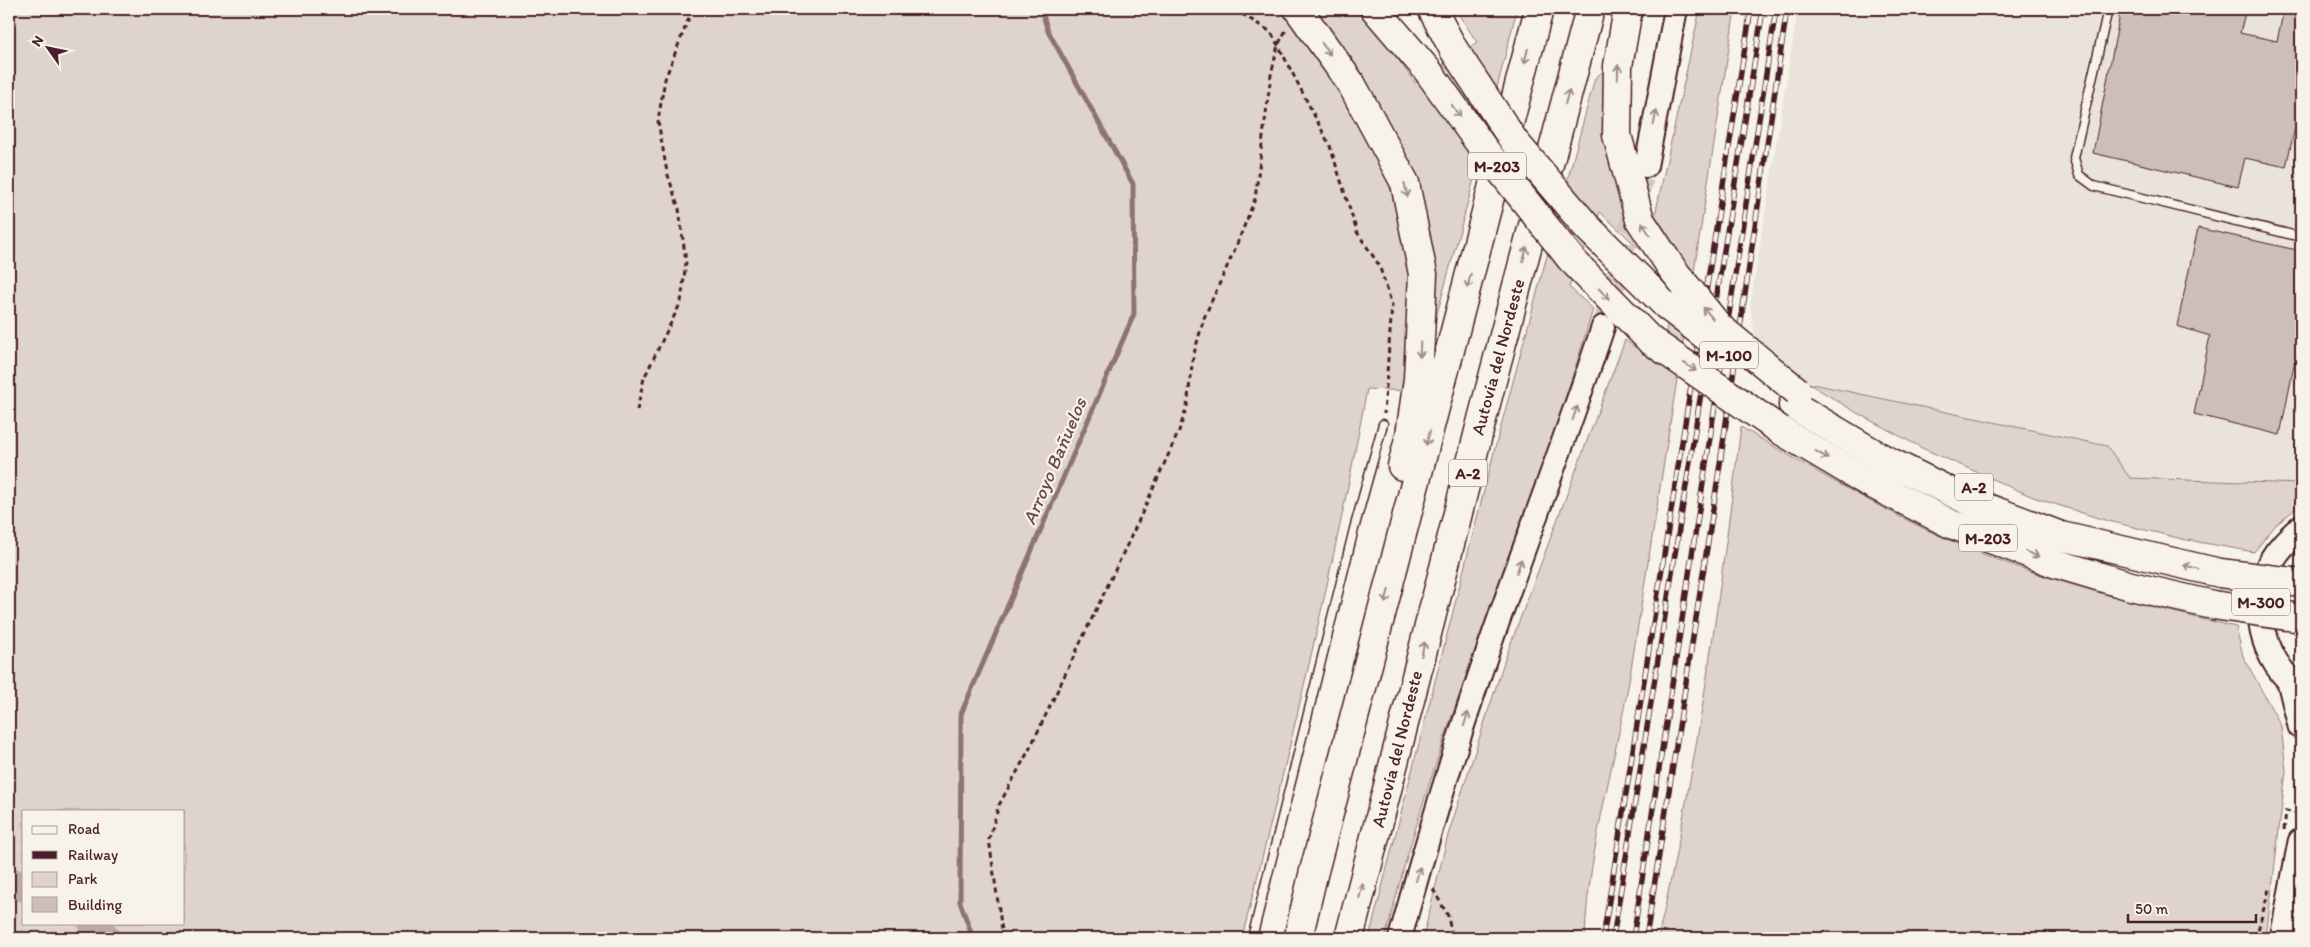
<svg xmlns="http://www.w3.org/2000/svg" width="2310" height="947" viewBox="0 0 2310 947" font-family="Itim,sans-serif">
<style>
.built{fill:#eae3da}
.green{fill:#ded4cc;stroke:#947a7c;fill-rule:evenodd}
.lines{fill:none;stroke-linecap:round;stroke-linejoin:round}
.stream{stroke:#8e7275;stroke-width:5}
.river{stroke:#bcaaa7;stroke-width:30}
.building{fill:#ccbfb9;stroke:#4a1f2b}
.secondary-tunnel{stroke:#d4c9c2;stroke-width:22;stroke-dasharray:22 11;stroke-linecap:butt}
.lane-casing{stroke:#4a1f2b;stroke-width:11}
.secondary-casing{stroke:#4a1f2b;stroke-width:26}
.primary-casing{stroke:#4a1f2b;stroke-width:29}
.highway-casing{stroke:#4a1f2b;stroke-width:31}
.path{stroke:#4a1f2b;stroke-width:3;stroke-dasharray:5 4;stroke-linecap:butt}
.lane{stroke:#f7f3e8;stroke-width:8}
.secondary{stroke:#f7f3e8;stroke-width:22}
.primary{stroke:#f7f3e8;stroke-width:25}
.highway{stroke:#f7f3e8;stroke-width:28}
.rail-casing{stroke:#4a1f2b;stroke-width:5.5}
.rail{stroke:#f7f3e8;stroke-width:4;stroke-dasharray:11;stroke-linecap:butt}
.highway-bridge-casing{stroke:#4a1f2b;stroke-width:31;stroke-linecap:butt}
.highway-bridge{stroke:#f7f3e8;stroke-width:28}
.oneway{stroke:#a0898a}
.labels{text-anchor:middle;stroke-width:4.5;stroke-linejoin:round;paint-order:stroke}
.shield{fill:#f7f3e8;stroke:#7e5f64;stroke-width:1}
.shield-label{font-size:16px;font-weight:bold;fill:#4a1f2b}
.street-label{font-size:18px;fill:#4a1f2b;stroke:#f7f3e8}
.water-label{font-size:19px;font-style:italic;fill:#6c4950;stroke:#f7f3e8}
</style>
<rect width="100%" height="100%" fill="#f7f3e8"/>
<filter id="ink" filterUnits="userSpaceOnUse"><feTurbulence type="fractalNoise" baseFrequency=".02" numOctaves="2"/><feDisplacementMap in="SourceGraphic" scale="10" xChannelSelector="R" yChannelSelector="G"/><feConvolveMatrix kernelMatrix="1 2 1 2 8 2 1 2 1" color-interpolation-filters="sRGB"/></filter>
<g filter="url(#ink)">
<path class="built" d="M1798,9H2301V484L2130,478L2106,446L1808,383L1755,337L1750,307Z"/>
<path class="green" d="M9,9H1286L1382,155L1408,258L1414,329L1408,391L1367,389C1333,573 1288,756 1242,938H9ZM24,811H184V923H24Z
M1315,9H1360L1369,18L1415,83L1477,42L1455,9H1517L1469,198L1432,332L1373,100Z
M1700,9H1735C1701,227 1667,445 1632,663C1618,755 1588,845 1585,938H1423L1448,835L1505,659L1625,340L1659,364L1682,256L1655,215Z
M1606,69L1619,193L1642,251L1600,212L1569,287L1593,309C1541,489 1465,660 1412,840C1402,872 1394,905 1385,938H1369L1494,452L1595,78Z
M1808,383L2107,446L2130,478L2301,484V504L2275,526L2254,552L2182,539L2101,519L2033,497L1922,448L1857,413Z
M1741,427C1800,462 1861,498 1923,528C2022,576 2130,602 2236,627L2243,656L2281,726L2286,771L2266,938H1658C1697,770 1719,598 1741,427Z"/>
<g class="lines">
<path class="stream" d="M973,938L960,902L961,714L1134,314L1133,184L1048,31L1041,9"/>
<path class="river" d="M9,882L24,887
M93,923L106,938"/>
</g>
<path class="building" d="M2121,9H2246L2240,33L2277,41L2284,9H2301V115L2298,114L2286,167L2245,158L2238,187L2093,153Z
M2198,228L2301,251V331L2280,435L2194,414L2210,336L2177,326Z"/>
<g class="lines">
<path class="secondary-tunnel" d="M1603,327L1646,166"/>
<g class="lane-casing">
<path id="lane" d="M2108,9L2074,158L2079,175L2094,186L2301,237
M1252,938L1354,529L1383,424"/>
</g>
<g class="secondary-casing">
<path id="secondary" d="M1646,166L1676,9
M1400,938C1424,851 1450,763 1479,677C1518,560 1564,445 1603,327"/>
</g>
<g class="primary-casing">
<path id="primary" d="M2301,528C2290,538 2279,548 2271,562C2249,604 2262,663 2301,689
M2290,681L2301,726
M2283,938L2301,842"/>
</g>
<g class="highway-casing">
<path id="highway" d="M1298,9L1352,85L1405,183L1423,274L1418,379L1410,435L1402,466
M1375,9L1428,71
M1432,9L1454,50
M1628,9L1618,66L1617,135L1640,220L1673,270
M1587,227L1666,305
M1571,259L1650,340
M1793,405L1882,458L1969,501L2061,536L2220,573
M1780,430L1866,481L1951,524L2054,563L2131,586L2213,605
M1298,938L1313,875L1539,9
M1349,938L1488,396L1590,9"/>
</g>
<path class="path" d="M1234,9L1271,32L1278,45L1330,146L1357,232L1379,265L1392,305L1384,414
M637,410L644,378L681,302L686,262L679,209L667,172L658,121L665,79L690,15L689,9
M2284,830L2286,811L2301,814
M1433,889L1448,916L1452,938
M1003,938L989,839L999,805L1029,750L1138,522L1179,431L1187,406L1193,357L1204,318L1235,249L1255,199L1271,75L1278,45L1286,30
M2256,938L2269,889"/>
<use href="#lane" class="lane"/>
<use href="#secondary" class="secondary"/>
<use href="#primary" class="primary"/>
<use href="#highway" class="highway"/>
<g class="rail-casing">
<path id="rail" d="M1603,938L1751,9
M1613,938L1763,9
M1633,938L1776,9
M1646,938L1717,484L1787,9"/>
</g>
<use href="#rail" class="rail"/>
<g class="highway-bridge-casing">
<path id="highway-bridge" d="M1454,50L1514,141L1587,227
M1428,71L1483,148L1571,259
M1673,270L1719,327L1797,391
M1666,305L1725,351
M1650,340L1780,430
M2220,573L2301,583
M2213,605L2301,618"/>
</g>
<use href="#highway-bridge" class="highway-bridge"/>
</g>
<defs><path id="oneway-shaft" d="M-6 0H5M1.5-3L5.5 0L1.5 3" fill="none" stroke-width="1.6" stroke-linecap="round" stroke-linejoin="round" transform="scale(1.25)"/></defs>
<g class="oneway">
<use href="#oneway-shaft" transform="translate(1326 49) rotate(55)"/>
<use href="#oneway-shaft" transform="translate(1526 56) rotate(104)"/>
<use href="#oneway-shaft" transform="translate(1618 72) rotate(-88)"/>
<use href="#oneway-shaft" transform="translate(1567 97) rotate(-75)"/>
<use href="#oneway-shaft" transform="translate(1456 111) rotate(55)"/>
<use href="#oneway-shaft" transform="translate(1655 118) rotate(-79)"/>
<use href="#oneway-shaft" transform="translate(1406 190) rotate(77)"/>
<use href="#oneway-shaft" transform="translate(1646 229) rotate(-123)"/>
<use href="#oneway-shaft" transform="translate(1525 254) rotate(-75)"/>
<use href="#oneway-shaft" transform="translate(1469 281) rotate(104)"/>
<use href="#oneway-shaft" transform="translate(1604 294) rotate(47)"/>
<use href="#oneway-shaft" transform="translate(1708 313) rotate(-129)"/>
<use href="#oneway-shaft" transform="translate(1420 350) rotate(92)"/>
<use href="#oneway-shaft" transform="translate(1690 367) rotate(34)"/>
<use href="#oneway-shaft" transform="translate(1575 413) rotate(-71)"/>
<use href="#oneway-shaft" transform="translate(1428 438) rotate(105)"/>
<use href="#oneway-shaft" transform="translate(1822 455) rotate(31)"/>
<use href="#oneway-shaft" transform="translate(2032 554) rotate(21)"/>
<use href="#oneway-shaft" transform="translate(1519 566) rotate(-70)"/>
<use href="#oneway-shaft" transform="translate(2191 567) rotate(-167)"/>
<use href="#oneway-shaft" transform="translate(1387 596) rotate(105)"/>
<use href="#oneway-shaft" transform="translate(1423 649) rotate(-76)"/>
<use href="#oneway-shaft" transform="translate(1466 719) rotate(-73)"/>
<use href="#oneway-shaft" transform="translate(1418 874) rotate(-74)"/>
<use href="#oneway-shaft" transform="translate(1361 891) rotate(-76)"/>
</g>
</g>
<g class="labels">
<g class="shield">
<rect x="1468" y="152.5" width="58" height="27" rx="4"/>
<rect x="1700" y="341.5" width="58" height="27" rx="4"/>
<rect x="1449" y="459.5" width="38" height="27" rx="4"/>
<rect x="1955" y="473.5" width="38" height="27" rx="4"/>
<rect x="1959" y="524.5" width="58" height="27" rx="4"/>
<rect x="2232" y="588.5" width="58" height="27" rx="4"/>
</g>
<g class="shield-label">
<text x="1497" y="172">M-203</text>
<text x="1729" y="361">M-100</text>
<text x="1468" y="479">A-2</text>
<text x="1974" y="493">A-2</text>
<text x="1988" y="544">M-203</text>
<text x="2261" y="608">M-300</text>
</g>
<g class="street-label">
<text transform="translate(1498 357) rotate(-75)" y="6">Autovía del Nordeste</text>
<text transform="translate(1397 749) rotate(-76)" y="6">Autovía del Nordeste</text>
</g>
<g class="water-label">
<text transform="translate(1054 461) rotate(-67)" y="7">Arroyo Bañuelos</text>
</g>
</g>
<rect width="2310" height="947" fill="none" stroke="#f7f3e8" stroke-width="30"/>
<rect x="15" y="15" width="2280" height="917" fill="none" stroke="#4a1f2b" stroke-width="2" filter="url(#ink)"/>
<rect x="22" y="810" width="162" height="115" fill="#f7f3e8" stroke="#b29e9c"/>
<rect x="32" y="826" width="25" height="8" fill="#f7f3e8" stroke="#b29e9c"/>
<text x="68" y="834" font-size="15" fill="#4a1f2b">Road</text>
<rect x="32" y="851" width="25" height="8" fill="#4a1f2b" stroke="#b29e9c"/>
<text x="68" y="860" font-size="15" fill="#4a1f2b">Railway</text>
<rect x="32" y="872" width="25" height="15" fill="#ded4cc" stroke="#b29e9c"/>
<text x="68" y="884" font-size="15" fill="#4a1f2b">Park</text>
<rect x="32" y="897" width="25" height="15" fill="#ccbfb9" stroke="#b29e9c"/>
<text x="68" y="910" font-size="15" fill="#4a1f2b">Building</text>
<g transform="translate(48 48) rotate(303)" stroke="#f7f3e8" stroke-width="4" paint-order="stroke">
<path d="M0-4L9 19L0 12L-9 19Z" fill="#4a1f2b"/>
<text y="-8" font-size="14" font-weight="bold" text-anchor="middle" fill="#4a1f2b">N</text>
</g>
<path d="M2128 914v8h128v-8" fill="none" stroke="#4a1f2b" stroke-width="2.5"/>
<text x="2135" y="914" font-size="15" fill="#4a1f2b" stroke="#f7f3e8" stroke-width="4" paint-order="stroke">50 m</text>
</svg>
